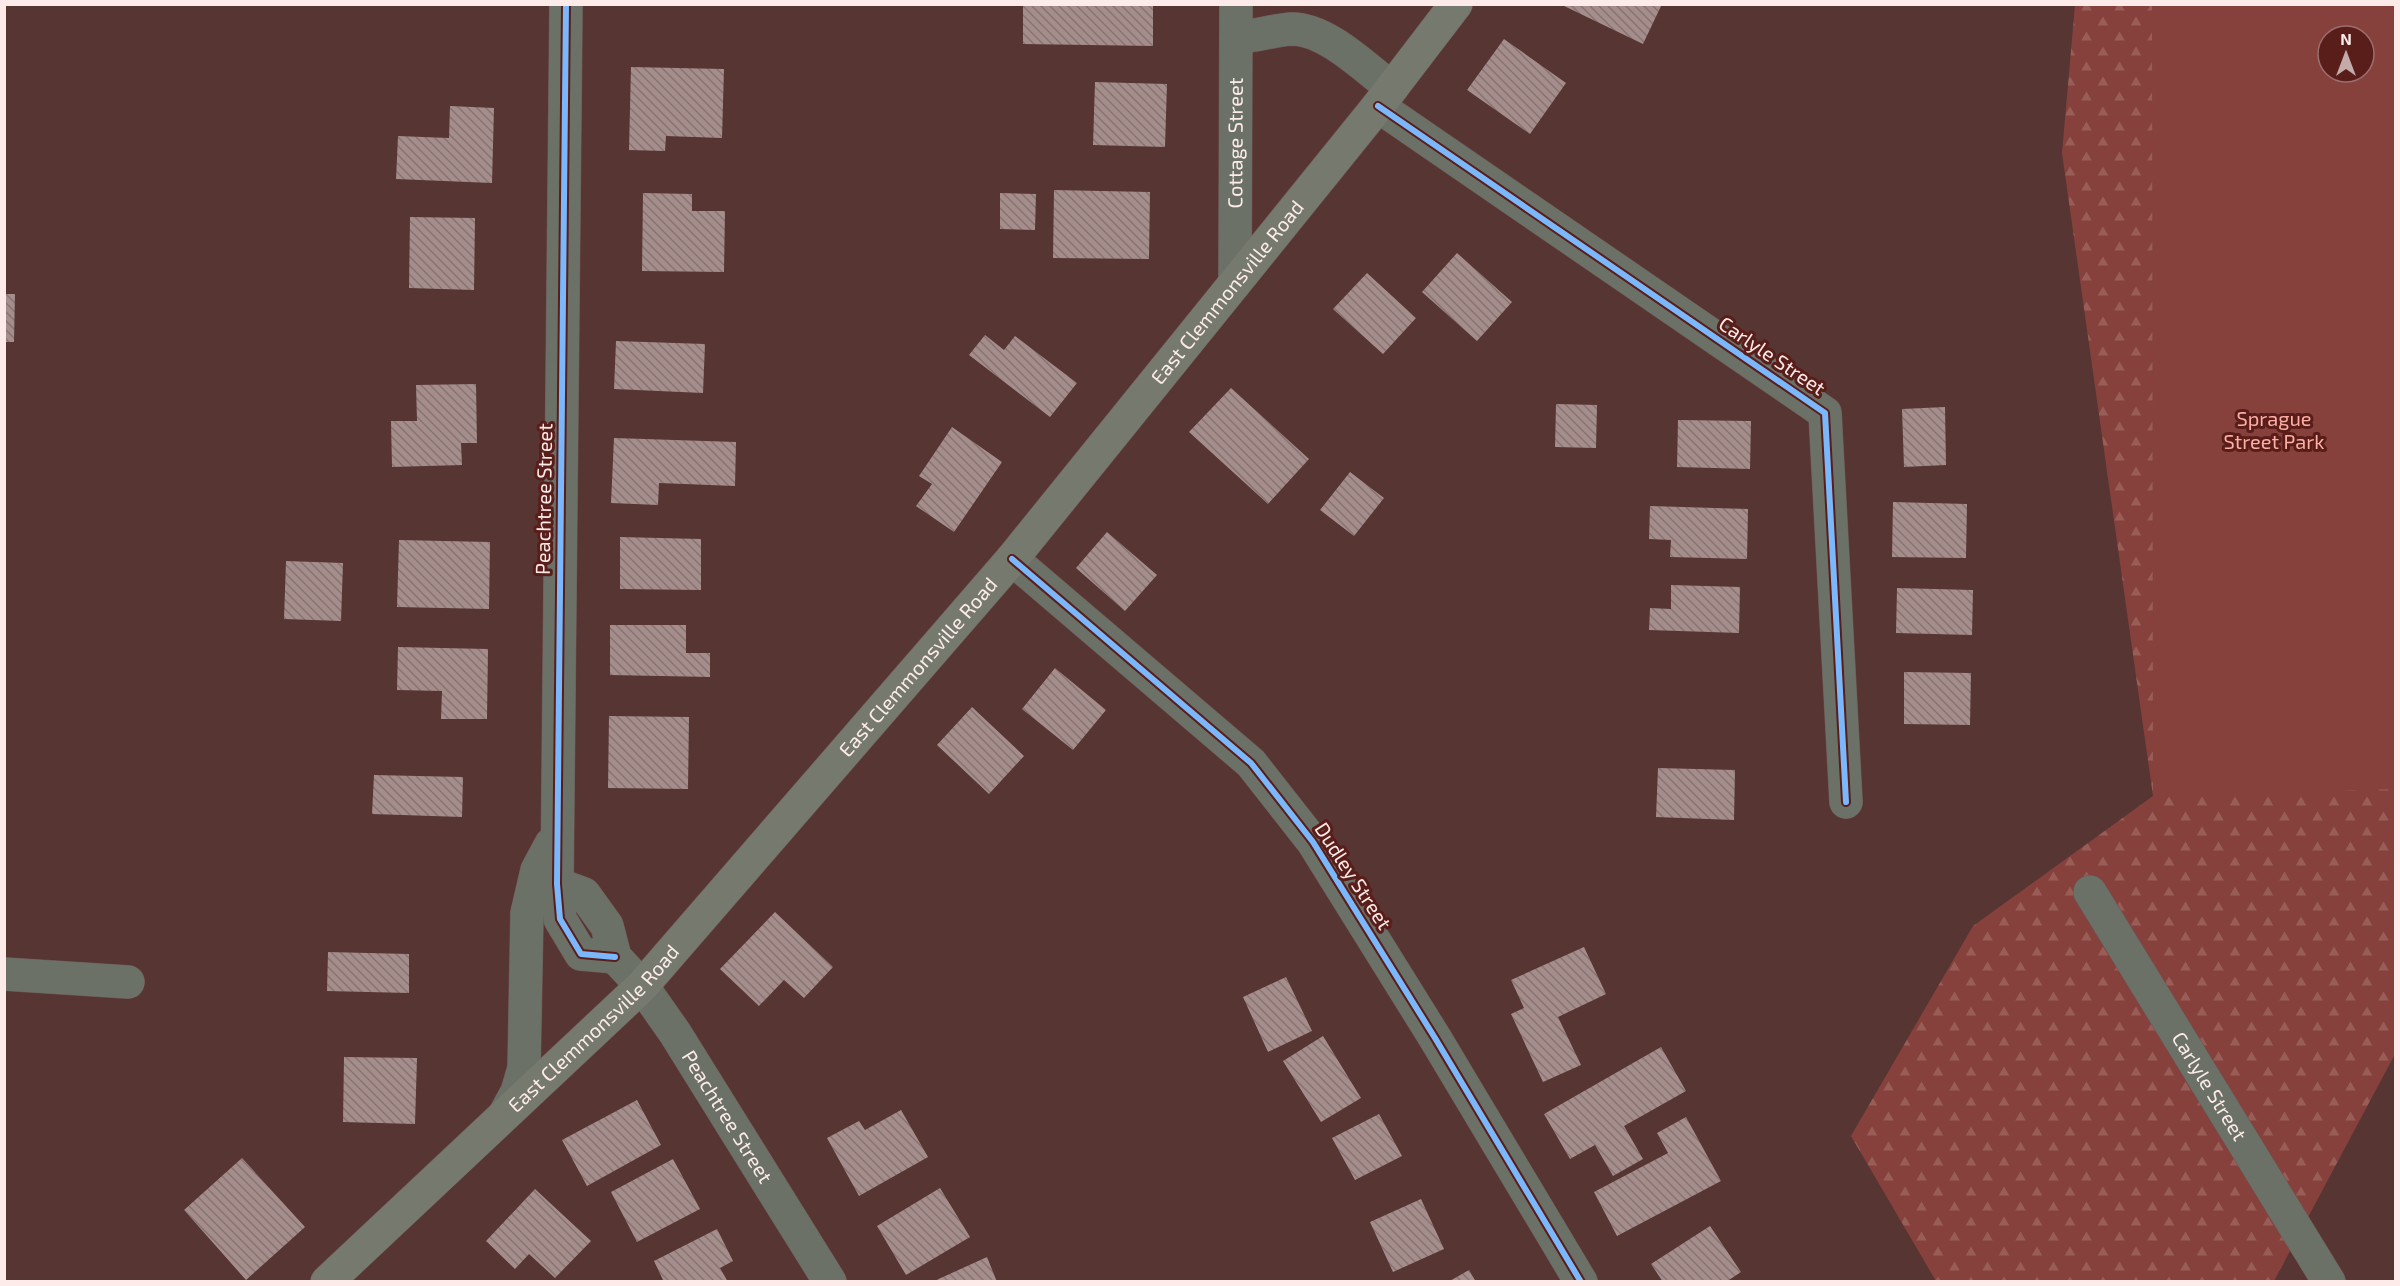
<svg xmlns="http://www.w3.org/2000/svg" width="2400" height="1286" viewBox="0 0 2400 1286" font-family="'Exo 2',sans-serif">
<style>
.forest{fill:url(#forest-firs)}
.park{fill:#87413c;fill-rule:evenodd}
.building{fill:url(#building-back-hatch)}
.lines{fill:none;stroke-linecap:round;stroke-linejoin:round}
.minor-casing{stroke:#6e5553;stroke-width:34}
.major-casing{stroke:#6e5553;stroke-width:34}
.minor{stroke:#6c7168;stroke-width:33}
.major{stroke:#76796e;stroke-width:33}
.cycleway-casing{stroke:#591d1a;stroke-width:10}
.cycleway{stroke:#7ab7fb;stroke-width:6}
.labels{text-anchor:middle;stroke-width:6;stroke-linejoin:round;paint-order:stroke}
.street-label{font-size:20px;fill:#fcebe9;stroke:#591d1a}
.park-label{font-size:20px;fill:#fdaea5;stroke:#591d1a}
</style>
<defs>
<pattern id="forest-firs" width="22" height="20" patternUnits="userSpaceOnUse" patternTransform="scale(1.5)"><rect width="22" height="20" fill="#87413c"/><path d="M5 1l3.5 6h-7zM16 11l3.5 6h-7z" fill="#995d58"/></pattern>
<pattern id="building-back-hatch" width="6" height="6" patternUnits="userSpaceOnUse" patternTransform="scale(1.5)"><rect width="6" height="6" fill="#a58d8b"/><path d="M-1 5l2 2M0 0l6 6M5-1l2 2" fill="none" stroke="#867473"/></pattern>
</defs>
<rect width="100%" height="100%" fill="#563533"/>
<path class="forest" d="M2075,5H2354L2328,36V72L2396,311L2395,1054L2274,1281H1936L1851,1136L1973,926L2153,796L2062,153Z"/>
<path class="park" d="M2152,5H2395V789L2153,796ZM2328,36H2364V72H2328Z"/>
<path class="building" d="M1023,4H1153V46L1023,44Z
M1560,4H1662L1643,44Z
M1504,39L1566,83L1530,134L1467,90Z
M631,67L724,69L722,138L666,136L665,151L629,150Z
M1095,82L1167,84L1165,147L1093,145Z
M450,106L494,108L492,183L396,179L398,136L449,138Z
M1054,190L1150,192L1149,259L1053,258Z
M643,193L692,194V211H725L724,272L642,271Z
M1000,193L1036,194L1035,230L1000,229Z
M410,217L475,218L474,290L409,288Z
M1457,253L1512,302L1477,341L1422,292Z
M1367,273L1416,318L1383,354L1333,309Z
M4,294H15L14,342H4Z
M985,335L1004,350L1015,336L1077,383L1050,417L969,355Z
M616,341L705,344L703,393L614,389Z
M476,384L477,443H461L462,465L392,467L391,421H417L416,385Z
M1231,388L1309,459L1268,504L1189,432Z
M1556,404L1597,405L1596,448L1555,447Z
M1945,407L1946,465L1904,467L1902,409Z
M1678,420L1751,421L1750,469L1677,467Z
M952,427L1002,462L954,532L916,506L932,484L919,476Z
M614,438L736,442L735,486L659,483L658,505L611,503Z
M1350,472L1384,498L1354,536L1320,510Z
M1893,502L1967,504L1966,558L1892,557Z
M1650,506L1748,509L1747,559L1670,557L1671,540L1649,539Z
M1107,532L1157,575L1125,611L1076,568Z
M620,537L701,539V590L620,589Z
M399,540L490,542L489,609L397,607Z
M286,561L343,563L341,621L284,619Z
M1671,585L1740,587L1739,633L1649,630L1650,608L1671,609Z
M1897,588L1973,590L1972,635L1896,633Z
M610,625H686V653H710V677L610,675Z
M398,647L488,649L487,719H441L442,691L397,690Z
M1055,668L1106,710L1073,750L1022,709Z
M1904,672L1971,673L1970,725L1904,724Z
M972,707L1024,756L989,794L937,745Z
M609,716L689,717L688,789L608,788Z
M1658,768L1735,770L1734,820L1656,817Z
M374,775L463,777L462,817L372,814Z
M775,912L833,967L804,998L784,980L759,1006L720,969Z
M1584,947L1606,994L1558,1017L1581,1065L1543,1082L1511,1014L1524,1008L1511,980Z
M328,952L409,954V993L327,991Z
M1286,977L1312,1031L1268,1052L1243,997Z
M1323,1036L1361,1098L1321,1122L1283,1061Z
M1661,1047L1686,1091L1624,1126L1643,1159L1613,1176L1595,1145L1570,1159L1544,1114Z
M344,1057L417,1058L415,1124L343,1122Z
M637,1100L661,1145L587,1186L562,1140Z
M901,1110L928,1157L859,1196L827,1138L859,1121L865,1130Z
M1379,1114L1402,1156L1355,1180L1332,1138Z
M1686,1117L1721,1181L1617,1236L1594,1192L1668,1153L1657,1133Z
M242,1158L305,1227L246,1280L184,1210Z
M673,1159L700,1209L637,1242L611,1192Z
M940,1188L970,1237L906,1275L877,1226Z
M535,1189L591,1241L555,1278L529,1254L515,1269L486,1241Z
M1421,1199L1444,1249L1393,1272L1370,1222Z
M1710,1226L1741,1272L1726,1282H1663L1651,1264Z
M717,1229L733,1261L720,1268L728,1282H664L654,1261Z
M987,1257L997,1282H932Z
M1469,1270L1476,1282H1448Z"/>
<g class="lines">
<g class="minor-casing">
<g id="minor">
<path d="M566,4L557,884L560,919L581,954L615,957"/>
<path d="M1236,37C1255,37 1273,30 1292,29C1327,29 1365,68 1392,88"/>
<path d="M1378,106L1825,413L1846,802"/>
<path id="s1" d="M1235,283L1236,4"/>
<path d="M1012,559L1251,763L1313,842L1435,1038L1581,1282"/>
<path id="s2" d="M557,884L584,894L607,926L615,957L642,986L675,1033L830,1282"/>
<path id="s3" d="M2090,892L2329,1282"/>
<path d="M4,974L128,982"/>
<path d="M505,1114L517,1092L524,1068L527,913L537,870L551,844"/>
</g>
</g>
<g class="major-casing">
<g id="major">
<path id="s4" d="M327,1282L642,986L1012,559L1378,106L1456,4"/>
</g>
</g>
<use href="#minor" class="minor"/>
<use href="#major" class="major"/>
<g class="cycleway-casing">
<path id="cycleway" d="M566,4L557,884L560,919L581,954L615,957
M1378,106L1825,413L1846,802
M1012,559L1251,763L1313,842L1435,1038L1581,1282"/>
</g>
<use href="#cycleway" class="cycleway"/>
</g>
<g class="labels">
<g class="street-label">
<text dy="7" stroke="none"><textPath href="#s1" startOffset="140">Cottage Street</textPath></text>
<text dy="7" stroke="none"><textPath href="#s4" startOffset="1340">East Clemmonsville Road</textPath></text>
<text transform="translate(1772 356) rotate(34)" y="7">Carlyle Street</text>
<text transform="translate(544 499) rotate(-89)" y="7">Peachtree Street</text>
<text dy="7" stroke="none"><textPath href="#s4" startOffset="854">East Clemmonsville Road</textPath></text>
<text transform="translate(1353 876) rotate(57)" y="7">Dudley Street</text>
<text dy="7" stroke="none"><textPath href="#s4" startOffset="368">East Clemmonsville Road</textPath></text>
<text dy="7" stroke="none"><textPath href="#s3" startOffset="228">Carlyle Street</textPath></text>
<text dy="7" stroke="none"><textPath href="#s2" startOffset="296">Peachtree Street</textPath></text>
</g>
<g class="park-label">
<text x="2274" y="426">Sprague<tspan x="2274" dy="23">Street Park</tspan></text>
</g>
</g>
<rect width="2400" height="1286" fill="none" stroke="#fcebe9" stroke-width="12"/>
<g transform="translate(2346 54)"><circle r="28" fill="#591d1a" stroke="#9a6f6d" stroke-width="1.5"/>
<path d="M0-4.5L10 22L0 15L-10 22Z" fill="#c2aba9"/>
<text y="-9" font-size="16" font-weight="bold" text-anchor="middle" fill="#fcebe9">N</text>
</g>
</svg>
